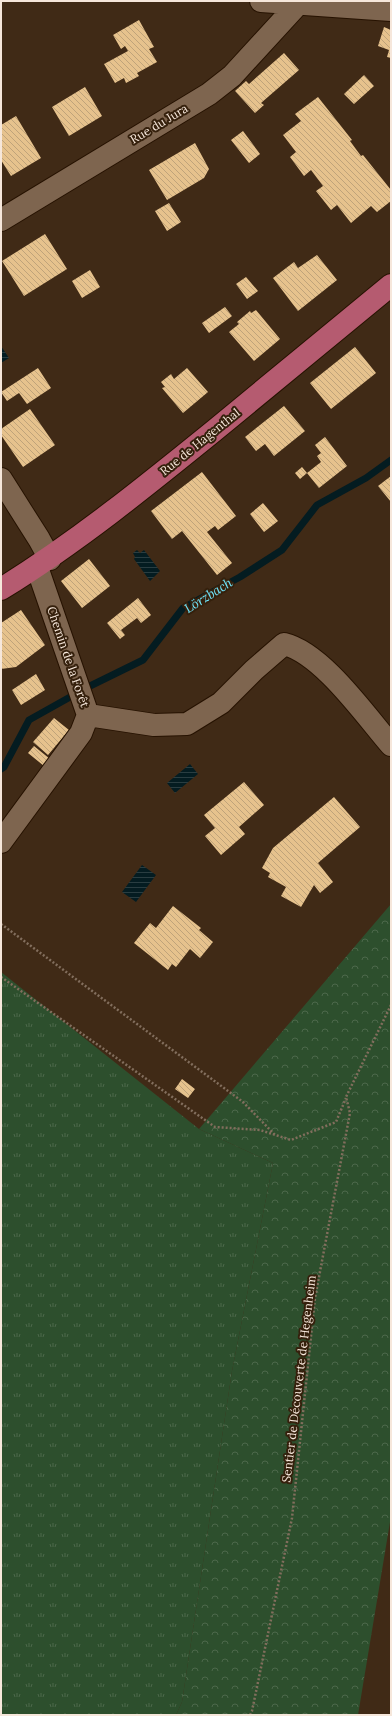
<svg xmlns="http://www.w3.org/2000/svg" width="392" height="1716" viewBox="0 0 392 1716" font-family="Lora,serif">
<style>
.grass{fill:url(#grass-tufts)}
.forest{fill:url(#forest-crowns)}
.water{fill:url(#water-rules)}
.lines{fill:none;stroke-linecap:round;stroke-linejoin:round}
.stream{stroke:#041c21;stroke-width:7}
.building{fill:url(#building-back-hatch)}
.minor-casing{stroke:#261201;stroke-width:24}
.major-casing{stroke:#261201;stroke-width:24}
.path{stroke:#826e5d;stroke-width:2.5;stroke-dasharray:2 2;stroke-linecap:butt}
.minor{stroke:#7e654f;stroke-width:22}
.major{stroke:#b55b70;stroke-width:22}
.labels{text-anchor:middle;stroke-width:4;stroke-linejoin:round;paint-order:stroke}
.street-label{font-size:12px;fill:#f6e7db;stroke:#35200c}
.water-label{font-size:13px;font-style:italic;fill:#70e5fb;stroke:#35200c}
</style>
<defs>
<pattern id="grass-tufts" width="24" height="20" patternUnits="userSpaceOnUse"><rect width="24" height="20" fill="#2d4f2d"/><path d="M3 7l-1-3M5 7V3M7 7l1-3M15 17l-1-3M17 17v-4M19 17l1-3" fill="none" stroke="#4c684b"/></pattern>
<pattern id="forest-crowns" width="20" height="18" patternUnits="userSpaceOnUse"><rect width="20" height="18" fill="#2d4f2d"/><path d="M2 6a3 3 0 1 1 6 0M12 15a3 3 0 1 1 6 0" fill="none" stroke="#4c684b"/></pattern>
<pattern id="water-rules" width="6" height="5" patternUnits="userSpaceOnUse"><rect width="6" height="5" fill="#041c21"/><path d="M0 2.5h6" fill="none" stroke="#293d41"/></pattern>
<pattern id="building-back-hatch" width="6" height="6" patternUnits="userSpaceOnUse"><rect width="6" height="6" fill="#e6c28d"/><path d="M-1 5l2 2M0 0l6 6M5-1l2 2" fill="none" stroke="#bfa37a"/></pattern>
</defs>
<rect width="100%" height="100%" fill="#402a16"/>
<path class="grass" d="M1,972L199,1129L273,1163L232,1371L182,1702L176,1715H1Z"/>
<path class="forest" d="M391,904V1516L358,1715H176L182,1702L232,1371L273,1163L199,1129Z"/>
<path class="water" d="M1,346L9,358L1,363Z
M137,550L140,553L144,550L160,571L150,581L134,559L135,557L133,553Z
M190,764L198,774L175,793L167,783Z
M142,865L156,875L136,902L122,892Z"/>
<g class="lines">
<path class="stream" d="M1,769L4,767L29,720L88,687L143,660L183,608L240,577L282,550L317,505L366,478L391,460"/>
</g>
<path class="building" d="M139,20L154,47L149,49L157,62L137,73L139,76L126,83L124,78L115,83L104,64L128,51L125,46L121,49L113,35Z
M384,27L391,30V58L387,57L389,50L378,46Z
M284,53L299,70L261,103L264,105L255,113L235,91L246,81L249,84Z
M364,75L374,86L354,104L344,94Z
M85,87L102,116L69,136L52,107Z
M318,97L352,140L350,141L361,156L363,155L391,190V201L377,212L371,206L351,223L337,205L331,210L316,191L323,186L311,170L304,176L290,157L296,152L283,135L301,121L295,114Z
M16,116L41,158L11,176L1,160V125Z
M243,131L260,154L249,163L231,140Z
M195,143L209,169L204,178L167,200L149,170Z
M169,203L181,222L167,231L155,211Z
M45,234L67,269L24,296L2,261Z
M317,255L337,280L298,311L273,278L294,262L298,268Z
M90,270L100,287L82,298L72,281Z
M246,277L258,291L247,299L236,284Z
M225,307L232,316L209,333L202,323Z
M256,310L280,339L254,361L229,332L239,324L237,322L250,311L251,313Z
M355,347L376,373L331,409L310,383Z
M38,368L51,388L27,404L19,393L7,401L1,392Z
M187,368L208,392L183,413L162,388L165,387L161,382L171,374L174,379Z
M284,406L305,431L274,456L265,444L256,451L245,437Z
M30,409L55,445L23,467L1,435V429Z
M325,437L347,466L319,488L307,473L321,462L317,456L321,453L315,445Z
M302,467L307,473L300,479L295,473Z
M202,472L236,516L218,530L215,526L207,532L232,563L217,575L182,531L172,539L151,511Z
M391,476V502L378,486Z
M263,503L278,521L264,532L250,514Z
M89,559L110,586L82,608L61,581Z
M138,598L151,615L141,623L137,618L121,630L125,635L120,639L107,623Z
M21,610L45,645L16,667L1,669V623Z
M36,674L45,690L21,705L12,690Z
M54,718L69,730L48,755L33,742Z
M34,746L50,759L44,766L28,753Z
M244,782L264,805L239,827L245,834L221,855L205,836L215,828L204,815Z
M334,797L360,827L318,863L333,882L320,893L314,885L301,907L281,896L286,887L268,877L270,873L262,868L273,848Z
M173,906L201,928L199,930L213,942L200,958L190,949L176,967L172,964L168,970L134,943L150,923L156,928Z
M182,1079L195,1089L188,1098L175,1089Z"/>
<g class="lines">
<g class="minor-casing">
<path id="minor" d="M261,1L391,10
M1,220L209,94L232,76L298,4
M1,479L39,539L50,559
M88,715L154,725L187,724L221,703L254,670L284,644C322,653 365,715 391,745
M1,842L81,733L88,715L37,567"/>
</g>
<g class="major-casing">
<path id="major" d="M1,589C77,542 146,486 215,430C274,382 332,333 391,285"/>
</g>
<path class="path" d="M1,924L243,1102L275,1135
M1,977L215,1127L260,1130L291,1140L336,1122L346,1098
M250,1715L252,1711L292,1518L315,1298L350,1113L346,1097L391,1005"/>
<use href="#minor" class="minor"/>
<use href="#major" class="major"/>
</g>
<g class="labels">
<g class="street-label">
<text transform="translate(159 124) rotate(-31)" y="4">Rue du Jura</text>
<text transform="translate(200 442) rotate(-39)" y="4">Rue de Hagenthal</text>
<text transform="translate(68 657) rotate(71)" y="4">Chemin de la Forêt</text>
<text transform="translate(299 1379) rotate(-83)" y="4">Sentier de Découverte de Hegenheim</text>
</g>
<g class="water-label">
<text transform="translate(208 595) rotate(-32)" y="5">Lörzbach</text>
</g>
</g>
<rect width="392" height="1716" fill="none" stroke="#f6e7db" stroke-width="4"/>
</svg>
